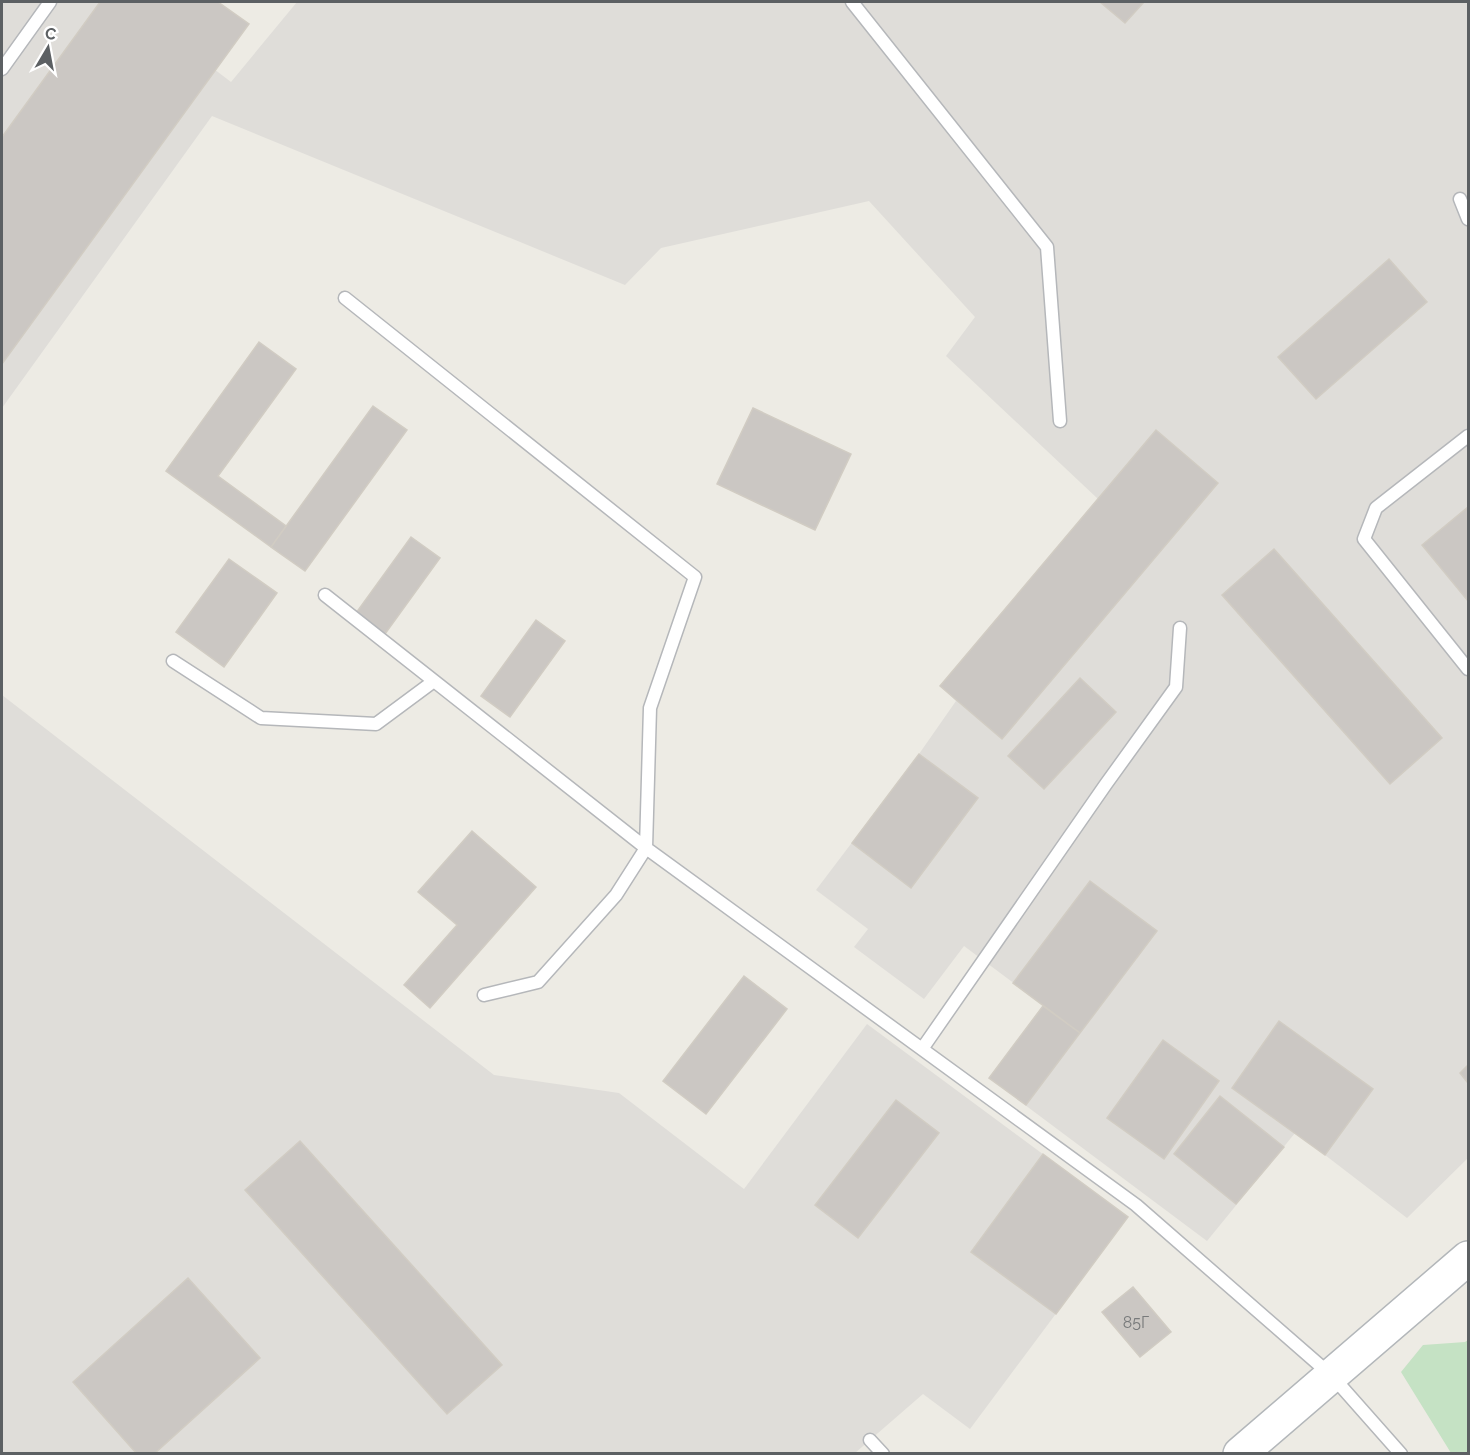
<svg xmlns="http://www.w3.org/2000/svg" width="1470" height="1455" viewBox="0 0 1470 1455" font-family="Raleway,sans-serif">
<style>
.industrial{fill:#dfddd9}
.green{fill:#c5e2c4}
.building{fill:#cbc7c3;stroke:#d1ccc3;stroke-width:1.5}
.lines{fill:none;stroke-linecap:round;stroke-linejoin:round}
.service-casing{stroke:#b5b7ba;stroke-width:15}
.secondary-casing{stroke:#b3b7ba;stroke-width:36}
.service{stroke:#fff;stroke-width:12}
.secondary{stroke:#fff;stroke-width:33}
.labels{text-anchor:middle;stroke-width:4.5;stroke-linejoin:round;paint-order:stroke}
.number-label{font-size:16px;fill:#787a7b}
</style>
<rect width="100%" height="100%" fill="#edebe4"/>
<path class="industrial" d="M2,2H126L231,82L297,2H1468V1158L1407,1218L1325,1155L1295,1133L1207,1241L989,1078L1043,1005L964,946L924,999L854,947L868,929L816,890L919,754L956,701L940,686L1098,499L946,356L975,317L869,201L661,248L625,285L212,116L2,408Z
M2,695L494,1075L619,1093L744,1189L867,1024L1128,1217L970,1429L923,1394L855,1453H2Z"/>
<path class="green" d="M1468,1340V1453H1451L1401,1372L1423,1345L1465,1342Z"/>
<path class="building" d="M100,2H218L249,24L2,364V137Z
M1100,2H1144L1125,23Z
M1389,259L1427,302L1316,399L1278,357Z
M259,342L296,369L218,476L286,526L271,547L166,471Z
M373,406L407,430L305,571L271,547Z
M753,408L851,454L815,530L717,484Z
M1156,430L1218,483L1002,739L940,686Z
M1468,507V601L1422,545Z
M411,537L440,558L385,634L356,613Z
M1274,549L1442,738L1390,784L1222,595Z
M229,559L277,593L224,667L176,632Z
M536,620L565,641L510,717L481,696Z
M1080,678L1116,712L1044,789L1008,756Z
M919,754L978,798L911,888L852,843Z
M472,831L536,887L430,1008L404,985L457,925L418,892Z
M1090,881L1157,931L1080,1033L1013,983Z
M744,976L787,1009L706,1114L663,1081Z
M1043,1006L1080,1033L1026,1105L989,1078Z
M1279,1021L1373,1089L1325,1155L1232,1088Z
M1163,1040L1219,1081L1164,1159L1107,1118Z
M1468,1065V1083L1460,1073Z
M1220,1096L1284,1147L1236,1204L1174,1154Z
M896,1100L939,1133L858,1238L815,1205Z
M300,1141L502,1365L447,1414L245,1190Z
M1043,1154L1128,1217L1056,1314L971,1252Z
M188,1278L260,1358L154,1454H137L73,1382Z
M1133,1287L1171,1332L1140,1357L1102,1312Z"/>
<g class="lines">
<g class="service-casing">
<path id="service" d="M852,2L1047,247L1060,421
M2,69L50,2
M1460,199L1468,219
M345,298L695,577L650,708L646,848L616,895L538,982L484,995
M1468,436L1376,508L1364,539L1468,669
M325,595L646,848L1136,1205L1332,1376L1401,1454
M173,661L261,718L376,724L434,681
M922,1049L1106,784L1176,687L1180,628
M870,1440L883,1454"/>
</g>
<g class="secondary-casing">
<path id="secondary" d="M1240,1454L1468,1258"/>
</g>
<use href="#service" class="service"/>
<use href="#secondary" class="secondary"/>
</g>
<g class="labels">
<g class="number-label">
<text x="1136" y="1328">85Г</text>
</g>
</g>
<rect width="1470" height="1455" fill="none" stroke="#5c6063" stroke-width="6"/>
<g transform="translate(48 48) rotate(10)" stroke="#ffffff" stroke-width="4.5" paint-order="stroke">
<path d="M0-4.5L10 22L0 15L-10 22Z" fill="#5c6063"/>
<text y="-9" font-size="16" font-weight="bold" text-anchor="middle" fill="#5c6063">С</text>
</g>
</svg>
